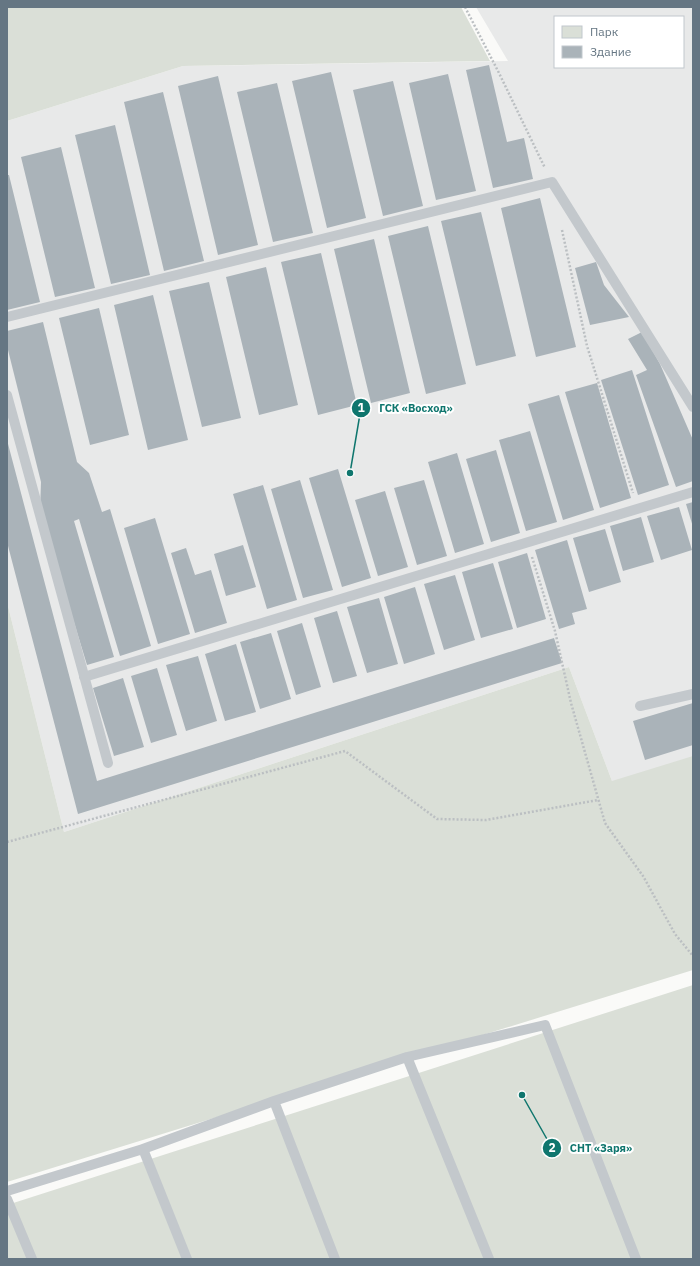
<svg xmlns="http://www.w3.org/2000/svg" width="700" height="1266" viewBox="0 0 700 1266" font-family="'IBM Plex Sans',sans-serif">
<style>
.built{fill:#e8e9e9;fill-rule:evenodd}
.green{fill:#dadfd7}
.building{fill:#aab3b9}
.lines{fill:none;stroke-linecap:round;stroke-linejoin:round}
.path{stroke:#bbbfc2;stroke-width:2.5;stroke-dasharray:2 2;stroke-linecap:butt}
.service{stroke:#c3c8cc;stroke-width:10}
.leader{fill:none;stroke:#0f766e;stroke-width:1.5}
.callout-dot{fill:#0f766e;stroke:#fff;stroke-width:1.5}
.mark-label{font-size:12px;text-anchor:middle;font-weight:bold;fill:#fff}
.callout-label{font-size:11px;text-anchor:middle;font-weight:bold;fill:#0f766e;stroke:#fff;stroke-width:4;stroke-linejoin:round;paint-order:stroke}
</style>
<rect width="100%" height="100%" fill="#fafaf8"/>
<path class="built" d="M476,7H693V973L612,781L569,667L64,832L7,602V121L183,66L508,61ZM555,17H683V67H555Z"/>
<path class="green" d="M7,7H461L490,61L183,66L7,121Z
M7,602L64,832L569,667L612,781L693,756V970L7,1182Z
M693,985V1259H7V1205Z"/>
<path class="building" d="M489,65L507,142L524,138L533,179L493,188L466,70Z
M331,72L366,218L327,228L292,81Z
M448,74L476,191L436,200L409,83Z
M218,76L258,245L218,255L178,86Z
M393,81L423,206L383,216L353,90Z
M277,83L313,233L273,242L237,92Z
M163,92L204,261L164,271L124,102Z
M115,125L150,275L111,284L75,135Z
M61,147L95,288L55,297L21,157Z
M7,175H9L40,302L7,310Z
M540,198L576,347L536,357L501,208Z
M481,212L516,356L476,366L441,221Z
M428,226L466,384L426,394L388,236Z
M374,239L410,393L371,403L334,249Z
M321,253L357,405L318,415L281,262Z
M596,262L604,285L629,317L590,325L575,268Z
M266,267L298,405L259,415L226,277Z
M209,282L241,418L202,427L169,291Z
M153,295L188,440L148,450L114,305Z
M99,308L129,435L90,445L59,318Z
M43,322L77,462L89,473L102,512L110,509L151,646L120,656L79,519L74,521L114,657L87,665L40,511L41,482L7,346V331Z
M642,332L660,364L693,440V481L676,487L636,375L647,370L628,339Z
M632,370L669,485L638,495L601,380Z
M597,383L631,498L600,508L565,392Z
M559,395L594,510L563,520L528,404Z
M530,431L557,522L526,531L499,440Z
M7,440L97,781L554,638L562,663L78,814L7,542Z
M496,450L520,533L491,542L466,459Z
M457,453L484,544L455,553L428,462Z
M338,469L371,578L342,587L309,478Z
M300,480L333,590L303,598L271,489Z
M424,480L447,556L417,565L394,488Z
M263,485L297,600L267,609L233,494Z
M385,491L408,567L378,576L355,500Z
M693,502V527L686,504Z
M679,507L692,550L661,560L647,516Z
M641,517L654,562L623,571L610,526Z
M155,518L190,634L158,644L124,528Z
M605,529L621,582L589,592L573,538Z
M567,540L587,609L572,613L575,624L559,629L535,550Z
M243,545L256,587L226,596L214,554Z
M186,548L195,575L211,570L227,623L195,633L171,553Z
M527,553L546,619L517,628L498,562Z
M493,563L513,629L481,638L462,572Z
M455,575L475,640L444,650L424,584Z
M415,587L435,654L404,664L384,597Z
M379,598L398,664L367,673L347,607Z
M337,611L357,676L333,683L314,618Z
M302,623L321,687L296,695L277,631Z
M271,633L291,699L260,709L240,642Z
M236,644L256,712L225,721L205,654Z
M198,656L217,721L186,731L166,665Z
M157,668L177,735L151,743L131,676Z
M123,678L144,747L114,756L93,688Z
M693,703V745L645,760L633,721Z"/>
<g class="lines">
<path class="path" d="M465,7L499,73L545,168
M562,230L587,346L633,493
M532,557L555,631L571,703L605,823L643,876L675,934L693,956
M7,842L345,751L437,819L486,820L598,800"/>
<path class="service" d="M7,317L552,182L693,407
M7,395L108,763
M84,677L693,492
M640,706L693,694
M407,1057L489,1259
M274,1101L335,1259
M143,1149L187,1259
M7,1191L143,1149L274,1101L407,1057L545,1025L636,1259
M7,1199L32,1259"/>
</g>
<path class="leader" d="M350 473L361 408M522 1095L552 1148"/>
<g class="callout-dot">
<circle cx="350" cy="473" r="4"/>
<circle cx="522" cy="1095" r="4"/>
<circle cx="361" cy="408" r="10"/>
<circle cx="552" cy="1148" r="10"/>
</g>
<g class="mark-label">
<text x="361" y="412">1</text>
<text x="552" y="1152">2</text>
</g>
<g class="callout-label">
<text x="416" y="412">ГСК «Восход»</text>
<text x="601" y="1152">СНТ «Заря»</text>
</g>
<rect width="700" height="1266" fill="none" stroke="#657683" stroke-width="16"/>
<rect x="554" y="16" width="130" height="52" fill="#ffffff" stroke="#c1c8cd"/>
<rect x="562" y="26" width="20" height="12" fill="#dadfd7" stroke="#c1c8cd"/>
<text x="590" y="36" font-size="12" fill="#657683">Парк</text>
<rect x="562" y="46" width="20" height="12" fill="#aab3b9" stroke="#c1c8cd"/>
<text x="590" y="56" font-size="12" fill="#657683">Здание</text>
</svg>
